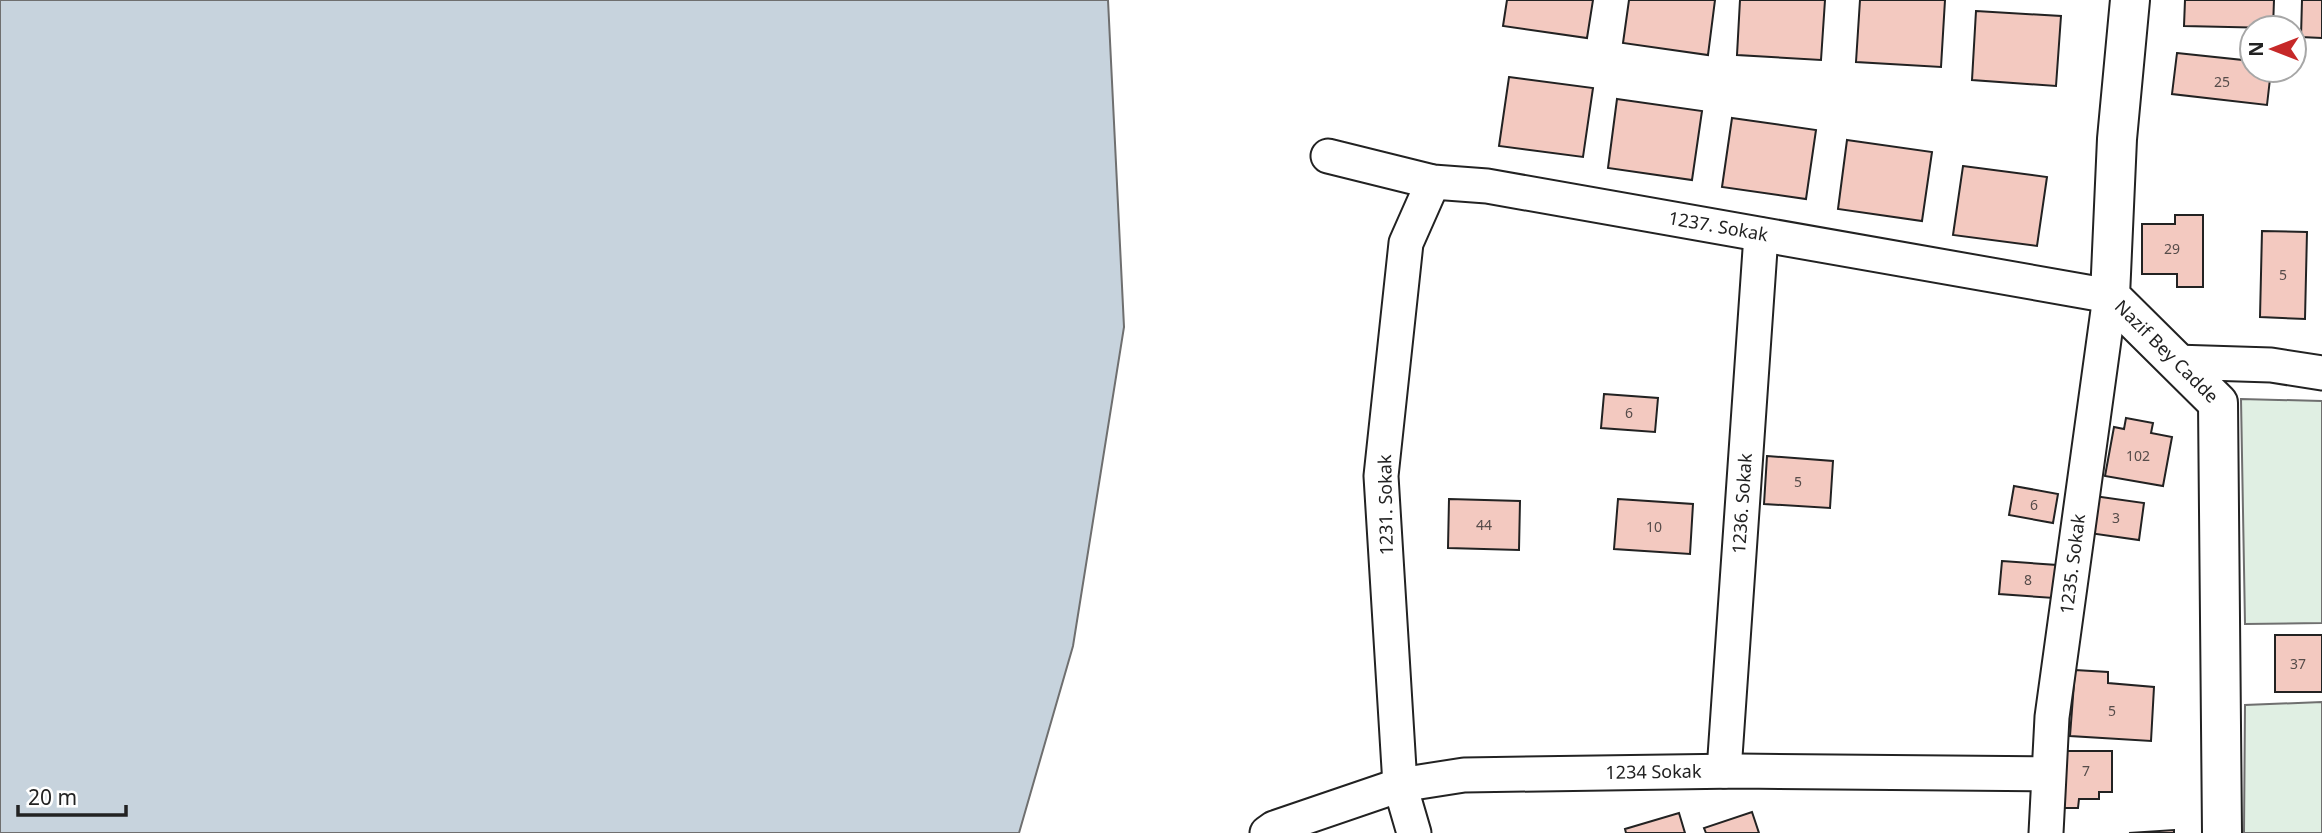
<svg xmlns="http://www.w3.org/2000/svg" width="2322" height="833" viewBox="0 0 2322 833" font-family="'Noto Sans',sans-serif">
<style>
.green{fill:#e0efe3;stroke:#6f6f6f;stroke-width:2}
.water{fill:#c7d3dd;stroke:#6f6f6f;stroke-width:2}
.building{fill:#f3c9c0;stroke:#222;stroke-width:2}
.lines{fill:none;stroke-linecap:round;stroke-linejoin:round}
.street-casing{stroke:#222;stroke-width:37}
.secondary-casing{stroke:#222;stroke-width:42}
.street{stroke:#fff;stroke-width:33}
.secondary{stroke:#fff;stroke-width:38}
.labels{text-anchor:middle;stroke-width:5;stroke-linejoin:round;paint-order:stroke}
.number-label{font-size:14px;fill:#564c4a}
.street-label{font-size:18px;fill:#222;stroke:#fff}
</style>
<rect width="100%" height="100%" fill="#fff"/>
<path class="green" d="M2241,399L2322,401V623L2245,624Z
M2322,702V833H2244L2245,705Z"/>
<path class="water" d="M0,0H1108L1124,327L1073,646L1019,833H0Z"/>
<path class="building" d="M1507,0H1593L1587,38L1503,26Z
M1629,0H1715L1708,55L1623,43Z
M1740,0H1825L1821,60L1737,55Z
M1860,0H1945L1941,67L1856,62Z
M2185,0H2274L2273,28L2184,26Z
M2302,0H2322V38L2301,37Z
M1976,11L2061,16L2056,86L1972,80Z
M2177,53L2252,61V70H2271L2267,105L2172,94Z
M1509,77L1593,88L1583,157L1499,146Z
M1617,99L1702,111L1692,180L1608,168Z
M1732,118L1816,130L1806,199L1722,187Z
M1847,140L1932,152L1922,221L1838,209Z
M1963,166L2047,177L2037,246L1953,235Z
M2175,215H2203V287H2177V274H2142V224H2175Z
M2262,231L2307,232L2305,319L2260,317Z
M1604,394L1658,398L1655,432L1601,428Z
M2126,418L2153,423L2151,433L2172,437L2163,486L2105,476L2114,427L2124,429Z
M1767,456L1833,461L1830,508L1764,504Z
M2014,486L2058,494L2053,523L2009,515Z
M2094,496L2144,503L2139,540L2089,533Z
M1449,499L1520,501L1519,550L1448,548Z
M1618,499L1693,504L1690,554L1614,549Z
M2002,561L2057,565L2054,598L1999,594Z
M2275,635H2322V692H2275Z
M2075,670L2108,672V683L2154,687L2151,741L2070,736Z
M2060,751H2112V792H2099V799H2079L2078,808H2060Z
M1752,812L1759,833H1706L1704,828Z
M1679,813L1685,833H1626L1625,829Z
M2174,830V833H2129Z"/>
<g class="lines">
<g class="street-casing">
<g id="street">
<path id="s1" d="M1328,156L1433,182L1487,186L2110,296L2052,717L2046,833"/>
<path d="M2175,362L2271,365L2322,373"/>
<path id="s2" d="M1724,771L1761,235"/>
<path id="s3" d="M1267,833L1274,828L1400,785L1464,775L1738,771L2048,774"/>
<path d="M1414,833L1400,785L1381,476L1406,243L1433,182"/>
</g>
</g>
<g class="secondary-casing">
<g id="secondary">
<path id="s4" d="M2130,0L2117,139L2110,296L2218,403L2222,833"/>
</g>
</g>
<use href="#street" class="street"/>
<use href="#secondary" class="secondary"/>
</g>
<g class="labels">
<g class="number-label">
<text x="2222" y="87">25</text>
<text x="2172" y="254">29</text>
<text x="2283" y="280">5</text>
<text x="1629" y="418">6</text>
<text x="2138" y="461">102</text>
<text x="1798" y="487">5</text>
<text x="2034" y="510">6</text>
<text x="2116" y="523">3</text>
<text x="1484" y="530">44</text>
<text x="1654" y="532">10</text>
<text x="2028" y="585">8</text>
<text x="2298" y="669">37</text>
<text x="2112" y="716">5</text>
<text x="2086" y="776">7</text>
</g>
<g class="street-label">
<text dy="6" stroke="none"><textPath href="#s1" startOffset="397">1237. Sokak</textPath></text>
<text dy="6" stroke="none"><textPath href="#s4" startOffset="376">Nazif Bey Cadde</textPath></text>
<text dy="6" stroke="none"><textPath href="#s2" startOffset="268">1236. Sokak</textPath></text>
<text transform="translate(1386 505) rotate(-91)" y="6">1231. Sokak</text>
<text transform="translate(2073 564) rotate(-83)" y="6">1235. Sokak</text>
<text dy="6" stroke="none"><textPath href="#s3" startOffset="396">1234 Sokak</textPath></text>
</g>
</g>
<g transform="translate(2273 49) rotate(270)"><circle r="33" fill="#ffffff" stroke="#a7a7a7" stroke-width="2"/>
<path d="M0-5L12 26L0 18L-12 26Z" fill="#c62828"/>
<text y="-10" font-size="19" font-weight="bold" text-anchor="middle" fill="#222222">N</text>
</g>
<path d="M18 805v10h108v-10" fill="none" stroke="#222222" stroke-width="3.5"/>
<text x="28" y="805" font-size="21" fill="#222222" stroke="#ffffff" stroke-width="5" paint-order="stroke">20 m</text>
</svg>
